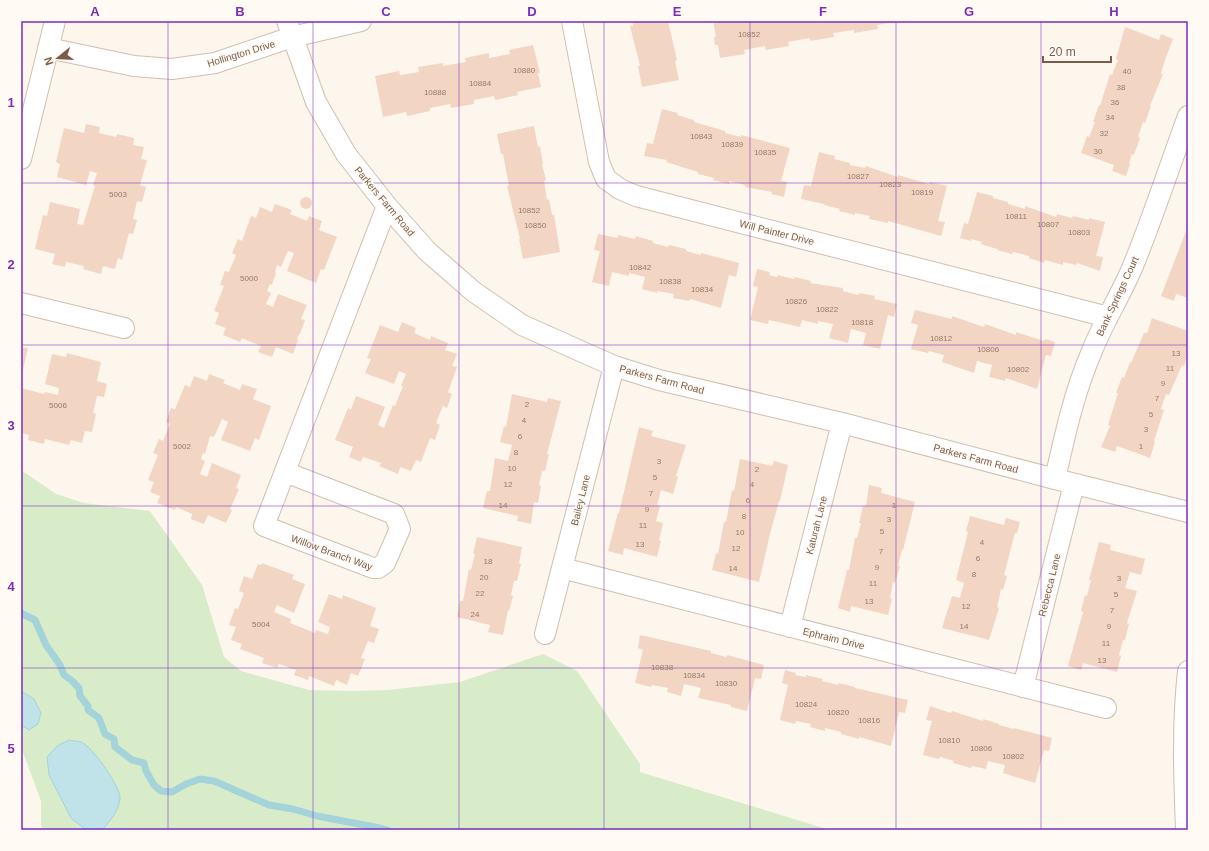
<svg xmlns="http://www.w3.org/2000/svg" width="1209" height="851" viewBox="0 0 1209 851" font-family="Helvetica,sans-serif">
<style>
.green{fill:#d8ecc9}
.water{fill:#bfe3e8;stroke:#a5d3da}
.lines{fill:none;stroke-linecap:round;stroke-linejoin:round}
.stream{stroke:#a5d3da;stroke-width:7}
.building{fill:#f3d5c3}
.street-casing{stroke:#d1beb0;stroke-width:22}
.street{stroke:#fff;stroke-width:20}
.grid{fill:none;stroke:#7b2cbf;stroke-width:1;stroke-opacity:0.55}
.labels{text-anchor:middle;stroke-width:3.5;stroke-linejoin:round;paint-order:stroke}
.number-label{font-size:8px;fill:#987a6a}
.street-label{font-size:10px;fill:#7a5c4d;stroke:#fffaf3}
.neatline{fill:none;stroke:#7b2cbf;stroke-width:1.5}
.grid-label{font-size:13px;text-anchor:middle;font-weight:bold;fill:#7b2cbf}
</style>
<rect width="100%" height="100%" fill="#fdf6ec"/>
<path class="green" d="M21,470L56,494L84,503L150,511L202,585L224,657L241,671L309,690L353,691L387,690L460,682L543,654L577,671L640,764V772L830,830H43L41,825V801L21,747Z"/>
<path class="water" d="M21,691L34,699L41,713L38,724L29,730L21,725Z
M69,740C72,741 77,741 81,742C92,746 120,786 120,798C119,811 110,821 102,830L85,829L71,818L49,775L47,757L57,746Z"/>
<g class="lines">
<path class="stream" d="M21,613L35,620L46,645L60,665L64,675L71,680L79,688L80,696L88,706V710L99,718L105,734L114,739L115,747L132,760L144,763L146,771L154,785L161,791L172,792L186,784L200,779L214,781L269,805L293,809L317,816L375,827L387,830"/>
</g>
<path class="building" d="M632,21H668L677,60L675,61L679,80L642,87L638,66H640L630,26H633Z
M713,21H896V22L877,25L878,29L854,33V30L833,33L834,37L810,41V38L788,42L789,46L766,50L765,46L744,50L745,54L720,58L718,45H715L714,37H716Z
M1125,27L1159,40L1161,34L1173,39L1165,60L1161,74H1163L1150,106H1151L1145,123L1143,122L1138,137L1140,138L1134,155L1132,154L1129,163L1130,164L1126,176L1112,171L1114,165L1081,153L1087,136L1089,137L1095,122H1093L1099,105L1100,106L1110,74L1112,75L1118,60L1116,59Z
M533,45L540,73H538L541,87L517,92L518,95L495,100L494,96L474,100V104L451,108L450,104L430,108V111L407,116L406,112L383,117L375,76L399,71L400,75L419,72L418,67L443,63V66L466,62L465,58L489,53V58L510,54L509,50Z
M662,109L678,113L677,115L694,120V122L725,131V133L741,137V135L790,148L781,181L787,182L784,197L771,194L772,192L745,187V185L729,181V184L713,180L714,178L698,174V172L666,162L667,160L644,156L647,143L653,144Z
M86,124L100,127L99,133L116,137L117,134L134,138L133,145L144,147L141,159L147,160L140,185L146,187L142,202L137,201L133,219L137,220L133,234L129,233L122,260L118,258L115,269L103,266L101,274L83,269L84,266L66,262L65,267L52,264L55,254L35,249L43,215L47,216L50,202L80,209L77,224L83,225L95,186L93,185L97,173L90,171L86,185L57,177L60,164L56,162L64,128L84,133Z
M534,126L538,147L540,146L543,164H542L546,180L544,181L547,200L549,199L552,215H554L560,252L523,259L519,239H520L507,186H509L503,154H501L497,134Z
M819,152L835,156L834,159L850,163V165L865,168L866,166L898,177V175L929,184L930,182L947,186L938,221L945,222L941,236L888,221V223L869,219L870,216L855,213V215L839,211L840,209L824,205V204L801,199L804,185L811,186Z
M977,192L993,196V198L1008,202V204L1025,209V206L1056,217L1057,214L1072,218L1073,216L1089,220V218L1105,222L1096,256L1103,257L1100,271L1077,263L1076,265L1063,262V265L1045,260L1044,263L1029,258V256L1013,252L1012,254L997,250V249L981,244L982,242L971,239V241L960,238L964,223L968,224Z
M300 203a6 6 0 1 1 12 0a6 6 0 1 1-12 0Z
M275,204L292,210L290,214L307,221L309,216L322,221L319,230L337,237L324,270L321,269L316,283L287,271L294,253L288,251L281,267L277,265L275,273H276L272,285L270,284L267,291L271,293L266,304L273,307L278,294L307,305L301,319L305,320L300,334H299L297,339L298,340L293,354L276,347L272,357L258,352L261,346L242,338L240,342L223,335L226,328L215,324L219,313L214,311L224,286L220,285L225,271L229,272L236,255L232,253L238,239L242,241L251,216L256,218L260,207L272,212Z
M1188,226V298L1176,294L1174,301L1161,296Z
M598,234L618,238V235L635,239L636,236L653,241V243L668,247L669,245L686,249V251L701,255V253L739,263L736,277L729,275L721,308L690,299L689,301L673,298L674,294L657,291V293L642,289L645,277L629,273V276L612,272L609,286L592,282L600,251L594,250Z
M757,269L770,272L769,275L777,277L778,275L794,279L795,277L811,281L810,283L843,288V291L858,295L859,293L875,296L874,299L897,304L894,317L888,315L880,349L863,345L866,333L851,329L848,343L829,338L833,324L818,321V324L802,320L800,327L769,320L768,324L750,320L758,287L753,286Z
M915,310L952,319V316L984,327L985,324L1016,335V332L1044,341L1045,339L1055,342L1051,356L1046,355L1037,389L1006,378L1005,381L989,377L992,365L977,361L974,373L942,362L944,355L929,351L928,353L911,349L918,325L911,323Z
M1152,318L1188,331V354L1184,366L1182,365L1169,395L1166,394L1161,409L1164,410L1154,441L1155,442L1150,458L1117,446L1115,452L1101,447L1110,426L1108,425L1118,393H1116L1122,377L1124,378L1130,362L1131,363L1144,333H1147Z
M402,322L416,328L414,333L430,340L431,336L448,343L445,350L457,354L452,366L457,367L448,392L452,394L447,408L443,406L436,423L440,425L435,440L430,438L421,462L416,460L411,471L400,467L398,474L379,466L381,463L363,457L361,462L349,457L353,447L335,440L348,408L351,410L356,396L385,407L378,425L384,428L393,405L395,406L403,386H401L406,374L399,371L394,384L365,373L371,359L367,358L380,325L398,332Z
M21,347L28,348L22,374H21Z
M67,353L101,362L97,381L107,384L104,397L97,396L93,413L96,414L92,432L85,431L82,443L71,440L69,445L45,439L44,444L28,440L29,435L21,433V388L44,394L45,392L58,395L59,388L45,384L52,354L66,357Z
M209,374L225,380L223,383L240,390L242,384L257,389L253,399L271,406L259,440L255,438L250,451L221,440L228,422L222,419L214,437L210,436L205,454L203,453L201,459L205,461L200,474L207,477L212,463L241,475L236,488L239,489L230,509L232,510L226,523L208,515L204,524L191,519L192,514L176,507L175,510L157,503L160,496L150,492L154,482L148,480L158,455L153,453L159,439L163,441L170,424L166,422L171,408L175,409L185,385L190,387L194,376L207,381Z
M512,394L547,402L548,398L561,401L547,454H549L545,471H542L539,485L541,486L538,503L534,502L531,524L517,521L518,516L483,508L487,491H490L495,458L508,461L512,445L500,442L504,426L506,427Z
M639,427L653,431L651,436L686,445L676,476L678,477L673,494L661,490L657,505L660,506L656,521L663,523L659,541H661L657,557L624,548L623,555L608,551L618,513H619Z
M740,459L772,466L774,461L788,465L780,501H779L770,534L759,582L712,570L716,553L718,554L724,522H726L732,490L734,491Z
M869,485L882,488L881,493L915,502L903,550H902L898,566H900L895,583L893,582L890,598L892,599L888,615L851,606L850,612L838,608L847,570H849L855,538H857L861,523H859L863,506H866Z
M970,516L1004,525L1006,518L1020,522L1017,533H1015L1004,575L1007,576L1003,590L1001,589L997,607L999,608L989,640L942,628L952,596L960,598L964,583L956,580L968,532L966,531Z
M477,537L522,547L519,563L521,564L517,581H514L511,595L513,596L509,611L508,610L503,635L488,632L490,625L457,617L460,601H463L469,569L471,570L475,554L473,553Z
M1099,542L1111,545L1110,550L1145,559L1141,575L1130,572L1125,588L1137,591L1127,623L1129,624L1125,640H1123L1119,655L1121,656L1117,672L1083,663L1081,670L1068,666L1083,612L1081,611L1085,595L1087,596L1091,580H1089Z
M262,563L294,575L292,579L305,584L294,613L277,605L274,612L291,619L290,623L315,633L316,630L328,634L330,627L318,622L329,594L342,599L343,595L376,608L370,626L379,629L374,643L368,641L361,658L365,659L358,676L351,673L347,685L336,680L334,686L309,676L308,680L294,675L296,670L279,664L277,668L262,663L264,658L240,649L242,644L231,640L236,627L229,625L235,608L238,609L244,593L239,591L244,576L252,579L258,564L261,565Z
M640,635L711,651V653L726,657L727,655L764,665L761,679L755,678L747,711L731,707V705L698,698L701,688L684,684L681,696L667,692L668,688L652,685L651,687L635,683L643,650L638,648Z
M785,670L796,673L795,675L806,677V675L823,679L822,681L838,685L839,683L855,687V688L908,700L905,713L899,712L891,746L859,737V739L841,734V732L825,728V731L810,727L811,724L796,721L795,724L780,720L788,685L782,683Z
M930,706L951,713L952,711L983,721V719L999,724V725L1014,729V728L1052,738L1049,751L1044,750L1035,783L1003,773L1005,765L988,761L986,769L972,766L971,768L953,763L954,761L940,757L939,759L923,755L932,721L926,720Z"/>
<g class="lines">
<g class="street-casing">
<path id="street" d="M287,21L316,102L346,154L387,206L427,251L474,292L522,325L614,366L659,380L842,423L1055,479L1188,512
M572,21L599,162L606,179L620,189L636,196L1108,317
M48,48L134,66L172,69L215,63L292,37L361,21
M21,159L55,21
M21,303L124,328
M285,472L394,514L400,529L385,563L378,568H373L264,526L387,206
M1055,479C1065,435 1074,392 1092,351C1104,320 1123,292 1135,261C1154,214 1170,165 1188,116
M562,568L1106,708
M790,627L842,423
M545,634L614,366
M1023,687L1074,484
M1186,830C1184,777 1182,724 1188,671"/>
</g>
<use href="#street" class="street"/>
</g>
<path class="grid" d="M168,21V830M313,21V830M459,21V830M604,21V830M750,21V830M896,21V830M1041,21V830M21,183H1188M21,345H1188M21,506H1188M21,668H1188"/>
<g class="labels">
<g class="number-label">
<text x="749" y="37">10852</text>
<text x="524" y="73">10880</text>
<text x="1127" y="74">40</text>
<text x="480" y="86">10884</text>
<text x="1121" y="90">38</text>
<text x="435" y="95">10888</text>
<text x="1115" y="105">36</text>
<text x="1110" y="120">34</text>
<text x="1104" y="136">32</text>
<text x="701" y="139">10843</text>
<text x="732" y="147">10839</text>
<text x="1098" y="154">30</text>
<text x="765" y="155">10835</text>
<text x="858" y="179">10827</text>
<text x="890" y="187">10823</text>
<text x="922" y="195">10819</text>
<text x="118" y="197">5003</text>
<text x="529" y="213">10852</text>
<text x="1016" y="219">10811</text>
<text x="1048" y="227">10807</text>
<text x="535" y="228">10850</text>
<text x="1079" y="235">10803</text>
<text x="640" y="270">10842</text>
<text x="249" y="281">5000</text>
<text x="670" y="284">10838</text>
<text x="702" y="292">10834</text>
<text x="796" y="304">10826</text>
<text x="827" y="312">10822</text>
<text x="862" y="325">10818</text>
<text x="941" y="341">10812</text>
<text x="988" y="352">10806</text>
<text x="1176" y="356">13</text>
<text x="1170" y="371">11</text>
<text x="1018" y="372">10802</text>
<text x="1163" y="386">9</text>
<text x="1157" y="401">7</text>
<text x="527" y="407">2</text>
<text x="58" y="408">5006</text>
<text x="1151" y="417">5</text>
<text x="524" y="423">4</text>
<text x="1146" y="432">3</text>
<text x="520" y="439">6</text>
<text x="182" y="449">5002</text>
<text x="1141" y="449">1</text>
<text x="516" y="455">8</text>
<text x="659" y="464">3</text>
<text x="512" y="471">10</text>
<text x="757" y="472">2</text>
<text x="655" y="480">5</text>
<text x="508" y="487">12</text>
<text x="752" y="487">4</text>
<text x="651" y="496">7</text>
<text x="748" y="503">6</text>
<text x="503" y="508">14</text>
<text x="894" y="508">1</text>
<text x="647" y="512">9</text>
<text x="744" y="519">8</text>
<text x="889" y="522">3</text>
<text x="643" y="528">11</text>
<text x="882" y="534">5</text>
<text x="740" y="535">10</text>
<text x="982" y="545">4</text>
<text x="640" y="547">13</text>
<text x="736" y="551">12</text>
<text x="881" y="554">7</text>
<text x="978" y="561">6</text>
<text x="488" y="564">18</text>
<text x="877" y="570">9</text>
<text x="733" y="571">14</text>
<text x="974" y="577">8</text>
<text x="484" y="580">20</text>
<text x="1119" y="581">3</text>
<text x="873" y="586">11</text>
<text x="480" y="596">22</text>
<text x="1116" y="597">5</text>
<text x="869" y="604">13</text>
<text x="966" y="609">12</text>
<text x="1112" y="613">7</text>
<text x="475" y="617">24</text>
<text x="261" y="627">5004</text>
<text x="964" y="629">14</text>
<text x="1109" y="629">9</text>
<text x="1106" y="646">11</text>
<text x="1102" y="663">13</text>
<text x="662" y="670">10838</text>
<text x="694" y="678">10834</text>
<text x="726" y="686">10830</text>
<text x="806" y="707">10824</text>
<text x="838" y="715">10820</text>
<text x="869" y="723">10816</text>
<text x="949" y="743">10810</text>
<text x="981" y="751">10806</text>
<text x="1013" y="759">10802</text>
</g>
<g class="street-label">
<text transform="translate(241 53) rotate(-17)" y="4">Hollington Drive</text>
<text transform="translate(385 201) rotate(50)" y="4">Parkers Farm Road</text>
<text transform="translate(777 232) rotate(14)" y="4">Will Painter Drive</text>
<text transform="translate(1117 296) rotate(-65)" y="4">Bank Springs Court</text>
<text transform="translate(662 379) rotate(15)" y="4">Parkers Farm Road</text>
<text transform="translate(976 458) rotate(15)" y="4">Parkers Farm Road</text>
<text transform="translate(580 500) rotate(-76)" y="4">Bailey Lane</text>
<text transform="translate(816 525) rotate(-76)" y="4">Katurah Lane</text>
<text transform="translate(332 552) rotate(20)" y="4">Willow Branch Way</text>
<text transform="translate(1049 585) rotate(-76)" y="4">Rebecca Lane</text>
<text transform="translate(834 638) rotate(14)" y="4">Ephraim Drive</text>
</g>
</g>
<rect width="1209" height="851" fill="none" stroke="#fffaf3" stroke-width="44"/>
<g transform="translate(58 58) rotate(252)" stroke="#fffaf3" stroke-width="3" paint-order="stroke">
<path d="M0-3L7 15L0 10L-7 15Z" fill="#7a5c4d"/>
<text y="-6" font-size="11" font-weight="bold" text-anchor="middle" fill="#7a5c4d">N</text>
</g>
<path d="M1043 56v6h68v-6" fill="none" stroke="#7a5c4d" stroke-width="2"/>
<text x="1049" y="56" font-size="12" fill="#7a5c4d" stroke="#fffaf3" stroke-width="3" paint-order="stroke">20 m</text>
<rect x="22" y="22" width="1165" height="807" class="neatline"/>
<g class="grid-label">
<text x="95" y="16">A</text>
<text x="240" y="16">B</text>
<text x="386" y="16">C</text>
<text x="532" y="16">D</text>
<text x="677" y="16">E</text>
<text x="823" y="16">F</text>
<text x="969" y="16">G</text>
<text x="1114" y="16">H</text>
<text x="11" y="107">1</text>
<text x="11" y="269">2</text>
<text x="11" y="430">3</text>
<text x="11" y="591">4</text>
<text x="11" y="753">5</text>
</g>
</svg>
